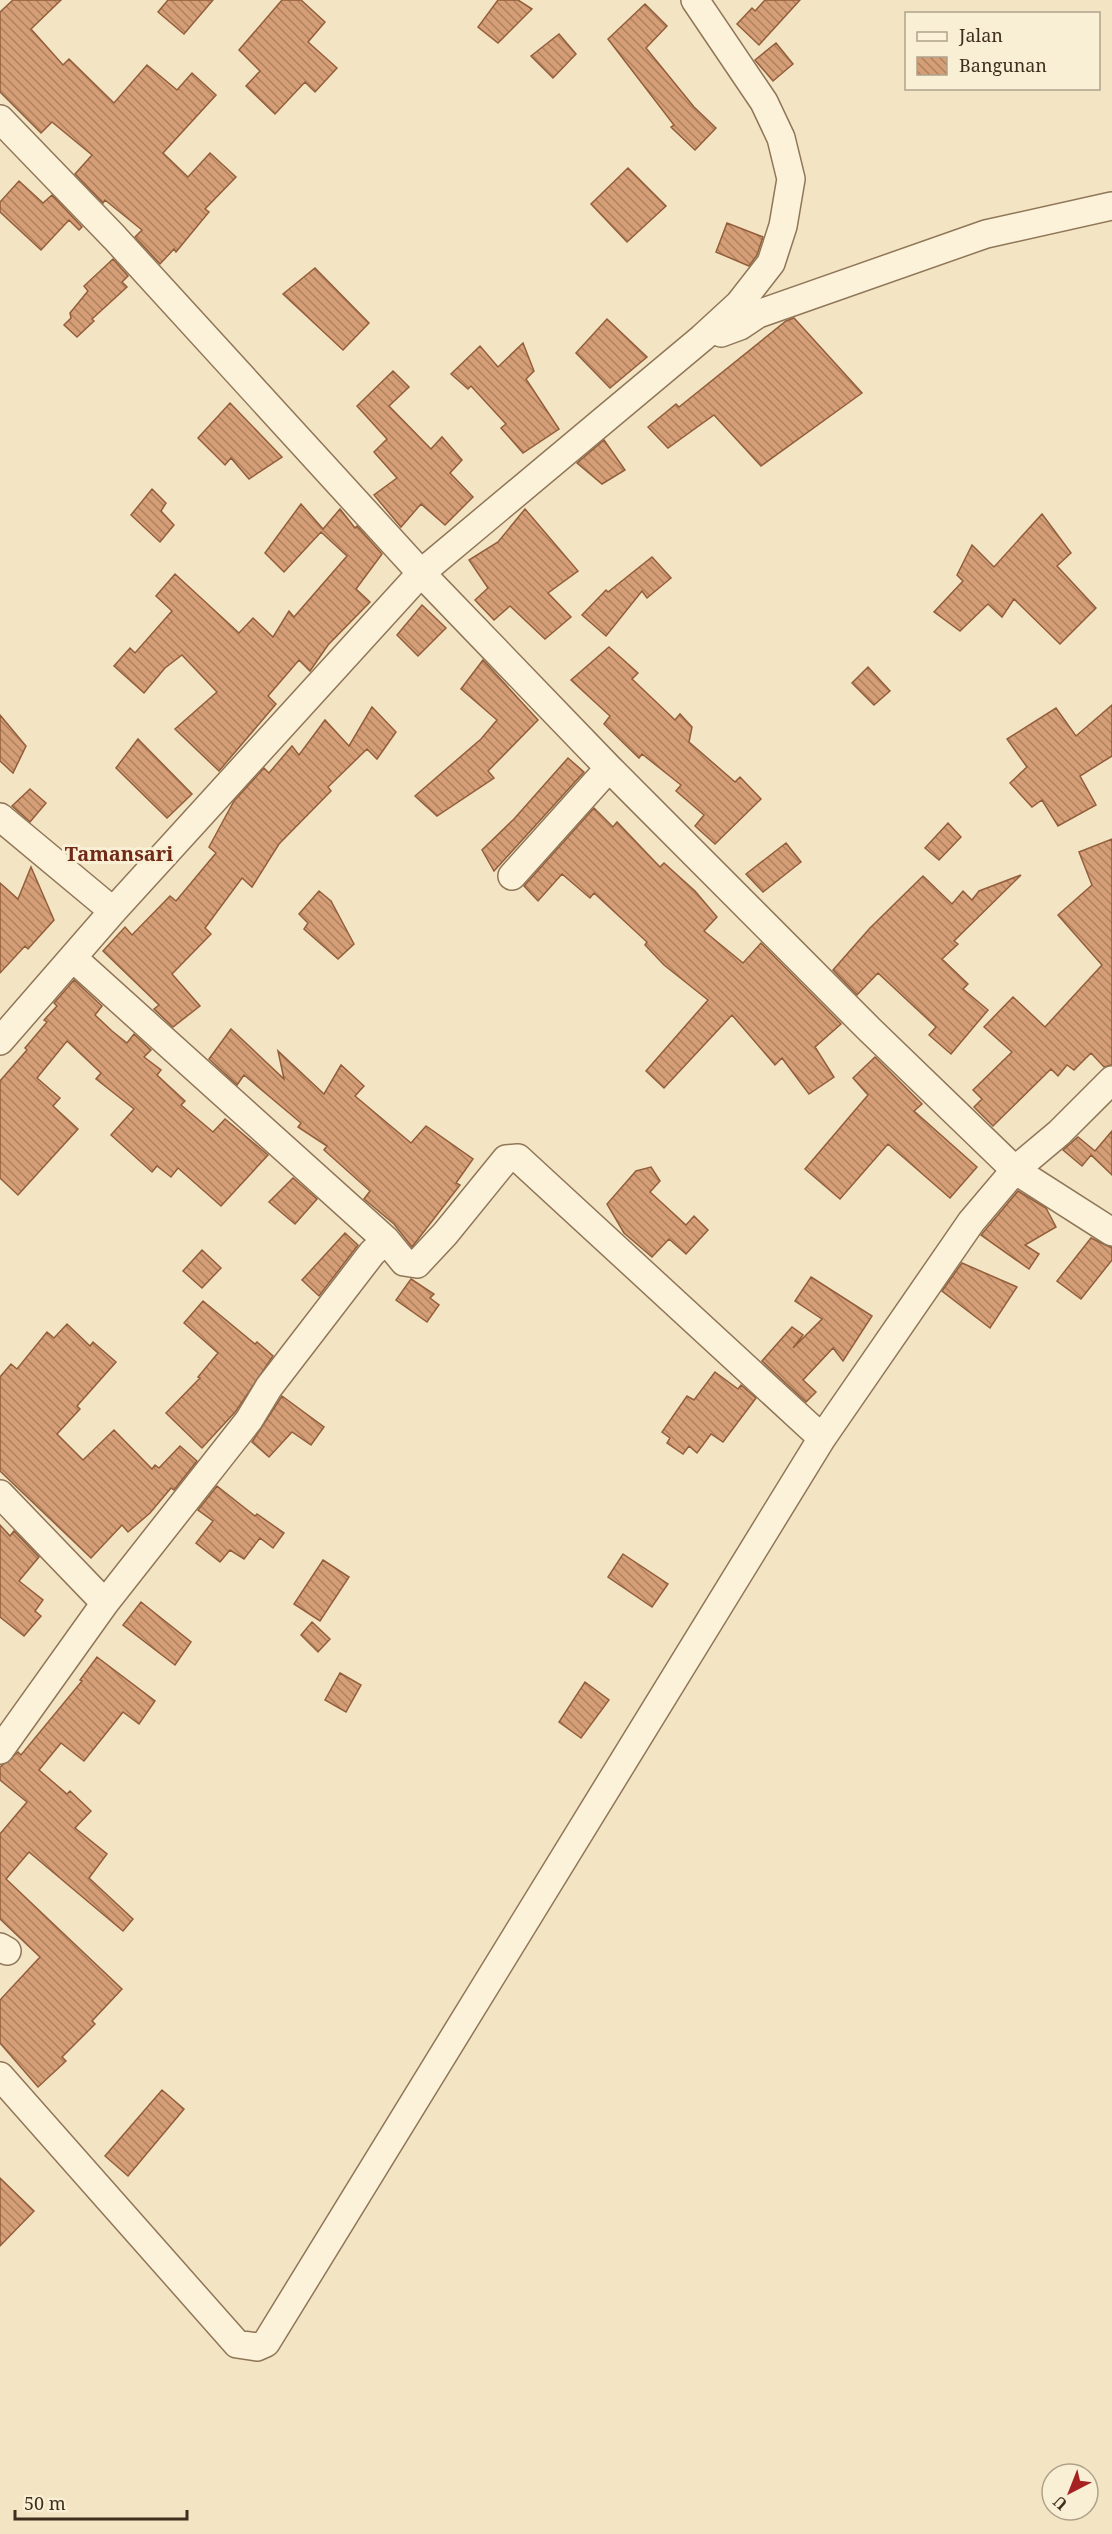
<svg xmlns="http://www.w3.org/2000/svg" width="1112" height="2534" viewBox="0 0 1112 2534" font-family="'Noto Serif',serif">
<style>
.building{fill:url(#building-back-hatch);stroke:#935e3b;stroke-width:1.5}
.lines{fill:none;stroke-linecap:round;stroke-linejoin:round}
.street-casing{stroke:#907658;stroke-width:30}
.street{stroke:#fcf2d9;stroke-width:27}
.labels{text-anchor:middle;stroke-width:6;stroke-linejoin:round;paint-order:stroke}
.quarter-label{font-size:20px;font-weight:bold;fill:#712a18;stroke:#f9efd5}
</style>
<defs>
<pattern id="building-back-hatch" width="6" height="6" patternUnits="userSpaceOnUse" patternTransform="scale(1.5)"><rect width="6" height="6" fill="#d59e76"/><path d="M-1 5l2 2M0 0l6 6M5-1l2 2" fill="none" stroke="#ae8160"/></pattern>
</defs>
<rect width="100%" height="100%" fill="#f3e5c4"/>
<path class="building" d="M13,0H61L31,29L63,65L69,59L114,103L147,65L177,90L192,73L216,95L163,153L188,177L210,153L236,177L205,209L209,212L176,252L174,249L160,264L135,237L142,230L105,200L103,203L75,174L92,155L52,122L41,133L0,92V12Z
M168,0H213L184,34L158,12Z
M282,0H301L325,22L308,42L337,68L315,92L305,82L275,114L246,86L260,71L239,50Z
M498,0H518L532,9L498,43L478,27Z
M765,0H800L759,45L737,24L752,8L755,11Z
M645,4L667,26L646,48L694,107L716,128L695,150L671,127L674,125L608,39Z
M559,34L576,54L553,78L531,56Z
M776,43L793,64L773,81L755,60Z
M628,168L666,206L627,242L591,204Z
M19,181L43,203L52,195L82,227L79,230L69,220L41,250L0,212V202Z
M727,223L763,237L757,255L749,266L716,252Z
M113,259L128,276L122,282L127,287L92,319L94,321L77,337L64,325L71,318L70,313L88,291L84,286Z
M315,268L369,323L343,350L283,294Z
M794,318L862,393L761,466L714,415L668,448L648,427L676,404L679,407L786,321Z
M607,319L647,357L610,388L576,353Z
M523,343L534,371L526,379L559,429L523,453L501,428L506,424L471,386L468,389L451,374L480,346L498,367Z
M393,371L409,387L389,406L431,449L442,437L462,460L450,473L473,497L445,525L421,504L401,527L374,495L397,478L374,452L387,439L357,406Z
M230,403L282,457L249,479L231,458L225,465L198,438Z
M604,440L625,470L602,484L577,463Z
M152,489L166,503L161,511L174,525L160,542L131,515Z
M301,504L323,529L340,509L355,528L357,526L382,554L356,589L370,602L328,645L310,671L299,660L268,696L276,704L219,771L175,729L217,692L182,655L165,668L144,693L114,666L130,648L135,653L172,611L156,596L175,574L239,633L253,618L273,637L289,611L294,617L347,556L321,532L284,572L265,553Z
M525,509L578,571L548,593L571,617L545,639L510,606L494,620L475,600L488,588L469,560L498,542Z
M1042,514L1071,553L1057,566L1096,608L1060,644L1014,599L1002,617L988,604L960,631L934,612L963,581L957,575L972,545L994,567Z
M652,557L671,578L647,598L642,591L606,636L582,615L606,590L608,592Z
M422,605L446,628L418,656L397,635Z
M609,647L638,673L632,679L675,720L680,714L692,727L689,742L735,782L740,777L761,799L715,844L695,826L704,815L676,791L681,785L642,754L639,758L604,724L610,716L571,680Z
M483,660L538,720L488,771L494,778L437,816L415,796L481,739L497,720L461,689Z
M868,667L890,691L874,705L852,683Z
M1112,705V756L1080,776L1096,805L1058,826L1042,800L1032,807L1010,783L1027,767L1007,739L1056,708L1076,736Z
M372,707L396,732L377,759L367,749L328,787L331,791L279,844L252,887L242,878L205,928L211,934L172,974L200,1006L173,1027L154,1009L159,1005L103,951L125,927L132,935L170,896L176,901L216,853L209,847L234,801L264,768L269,773L292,746L299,755L325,720L349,746Z
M0,715L26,746L13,773L0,761Z
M138,739L192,794L167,818L116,768Z
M568,758L584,772L494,871L482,850L514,819Z
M30,789L46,803L30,822L12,806Z
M594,808L613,827L617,822L660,867L664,863L695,891L717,917L704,931L743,963L761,943L841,1024L815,1047L834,1077L809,1094L782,1058L775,1065L732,1015L664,1088L646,1071L708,1000L664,965L645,945L647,942L594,893L590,898L562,874L538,901L524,886Z
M948,823L961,837L939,860L925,848Z
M1112,839V1065L1104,1067L1091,1053L1074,1070L1067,1065L1058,1076L1051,1069L993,1126L974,1107L982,1099L973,1090L1012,1052L984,1027L1013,997L1045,1027L1102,965L1058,915L1092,885L1079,852Z
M786,843L801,862L763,892L746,874Z
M31,867L54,920L28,949L25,946L0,973V883L18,899Z
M1021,875L954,941L958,944L942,959L968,984L963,989L988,1010L951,1054L929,1035L936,1027L878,973L857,995L833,970L870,928L923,876L952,904L963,891L972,900L979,891Z
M319,891L331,901L354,944L338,959L304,929L308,923L299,914Z
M74,980L102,1006L95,1015L112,1031L127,1043L134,1034L151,1050L144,1057L161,1070L157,1075L185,1101L181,1105L213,1132L225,1119L268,1155L221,1206L178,1168L171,1177L157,1166L152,1172L111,1135L134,1109L96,1079L101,1073L67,1041L37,1078L60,1098L53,1106L78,1129L18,1195L0,1178V1081L27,1050L25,1048L47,1022L44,1020L57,1006L54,1003Z
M231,1029L284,1079L278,1051L324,1094L341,1065L364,1086L355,1096L411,1143L426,1126L473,1159L456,1183L460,1185L412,1247L394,1224L364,1199L370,1191L324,1150L327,1146L298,1127L301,1123L244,1075L237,1085L209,1059Z
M875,1057L922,1104L914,1111L977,1167L950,1198L888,1144L840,1199L805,1169L868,1095L853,1078Z
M1112,1131V1175L1091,1155L1082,1166L1063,1150L1078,1137L1095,1151Z
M651,1167L660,1181L650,1192L686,1225L694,1216L708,1230L686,1254L669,1239L652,1257L624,1233L607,1204L636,1171Z
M293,1178L317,1199L295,1224L269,1202Z
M1018,1191L1046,1208L1056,1227L1025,1245L1039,1254L1029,1269L981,1235Z
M345,1233L358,1245L319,1296L302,1280Z
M1091,1238L1112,1248V1260L1081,1299L1057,1281Z
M202,1250L221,1268L202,1288L183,1271Z
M962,1263L1017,1287L990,1328L942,1291Z
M811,1277L872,1316L843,1361L833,1348L803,1380L816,1392L806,1402L762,1361L792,1327L803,1335L793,1348L822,1319L795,1301Z
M411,1279L434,1294L430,1298L439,1305L427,1322L396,1300Z
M203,1301L255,1344L257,1342L273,1356L236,1411L202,1448L166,1413L200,1378L198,1377L218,1353L184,1323Z
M67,1324L90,1346L93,1342L116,1362L77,1406L80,1409L57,1434L83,1460L114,1430L152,1469L155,1465L159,1468L180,1446L197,1461L174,1490L171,1488L150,1513L128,1532L122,1525L91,1558L0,1471V1377L11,1364L17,1369L47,1332L54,1338Z
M715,1372L738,1389L741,1385L756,1398L723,1442L711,1434L697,1453L689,1446L683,1454L667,1443L670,1438L662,1432L687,1396L694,1400Z
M282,1396L324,1427L311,1445L292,1432L269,1457L252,1442Z
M217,1486L255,1516L257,1514L284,1533L273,1548L260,1538L244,1559L230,1550L220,1562L196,1543L213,1521L198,1510Z
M0,1525L10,1536L14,1531L39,1557L19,1581L43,1600L35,1611L41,1616L24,1636L0,1617Z
M623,1554L668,1584L652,1607L608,1577Z
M323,1560L349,1577L320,1621L294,1604Z
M141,1602L191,1642L175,1665L123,1625Z
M312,1622L330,1639L318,1652L301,1635Z
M97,1657L155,1701L139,1724L123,1712L84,1761L61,1743L39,1770L67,1794L70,1791L91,1811L75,1828L107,1854L89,1878L133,1919L123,1931L29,1852L6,1879L122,1989L92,2021L95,2024L62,2057L66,2061L38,2087L0,2043V2000L40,1957L0,1919V1834L27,1802L0,1780V1767L18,1752L21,1755L82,1681L80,1680Z
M340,1673L361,1685L346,1712L325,1700Z
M585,1682L609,1700L581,1738L559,1722Z
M162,2090L184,2109L128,2176L105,2156Z
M0,2178L34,2211L0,2246Z"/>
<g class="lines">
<g class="street-casing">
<path id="street" d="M0,119L115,238L421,573L609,768L869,1029L1015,1170L1112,1232
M721,333L740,326L758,314L986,234L1112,206
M0,817L113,911
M512,876L609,768
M0,1041L113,911L421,573L702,338L739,304L771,263L783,226L791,179L781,138L764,102L695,0
M386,1240L404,1262L417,1264L445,1234L506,1159L518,1158L822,1438
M0,1494L105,1603
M0,1750L105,1603L249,1420L269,1387L372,1253L386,1240L73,958
M0,1947L7,1951
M0,2076L237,2344L257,2347L266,2343L822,1438L971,1222L1015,1170L1059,1133L1112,1080"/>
</g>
<use href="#street" class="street"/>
</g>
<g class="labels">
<g class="quarter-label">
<text x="119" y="861">Tamansari</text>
</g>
</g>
<rect x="905" y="12" width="195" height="78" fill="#f9efd5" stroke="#afa28b" stroke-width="1.5"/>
<rect x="917" y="32" width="30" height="9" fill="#fcf2d9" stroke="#afa28b" stroke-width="1.5"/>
<text x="959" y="42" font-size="18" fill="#3f2e1d">Jalan</text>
<rect x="917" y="57" width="30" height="18" fill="url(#building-back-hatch)" stroke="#afa28b" stroke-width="1.5"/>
<text x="959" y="72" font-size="18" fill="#3f2e1d">Bangunan</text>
<g transform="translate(1070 2492) rotate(222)"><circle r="28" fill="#f9efd5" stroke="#afa28b" stroke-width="1.5"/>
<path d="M0-4.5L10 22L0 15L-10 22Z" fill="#a72122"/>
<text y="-9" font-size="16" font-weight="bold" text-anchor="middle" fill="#3f2e1d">U</text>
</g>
<path d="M15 2510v9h172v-9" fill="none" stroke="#3f2e1d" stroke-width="3"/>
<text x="24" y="2510" font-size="18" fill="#3f2e1d" stroke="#f9efd5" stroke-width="4.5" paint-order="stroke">50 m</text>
</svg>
